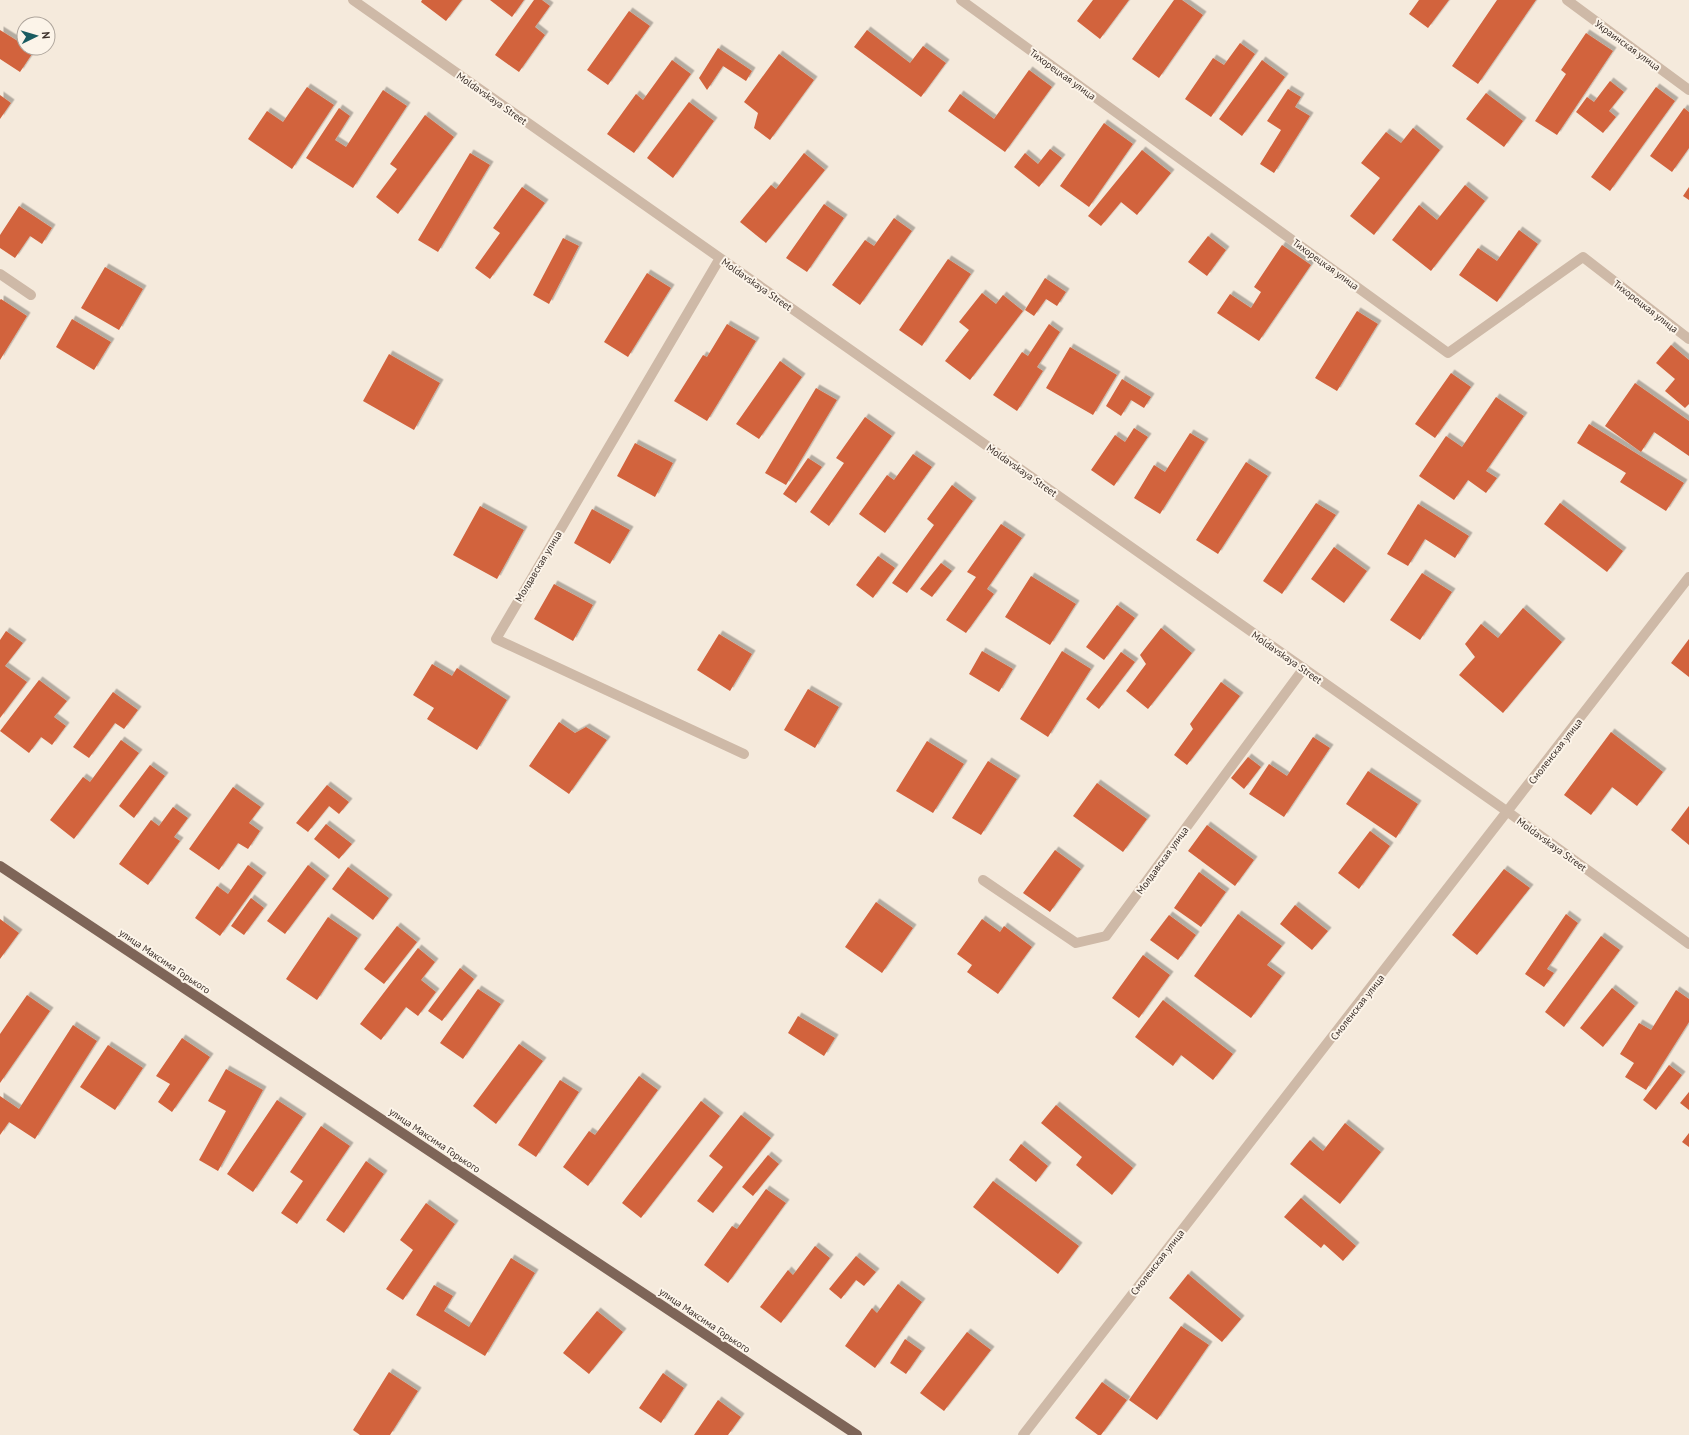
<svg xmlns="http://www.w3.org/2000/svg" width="1689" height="1435" viewBox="0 0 1689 1435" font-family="'PT Sans',sans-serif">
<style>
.building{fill:#d2633d;filter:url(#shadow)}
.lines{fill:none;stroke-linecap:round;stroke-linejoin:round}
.minor{stroke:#ceb9a7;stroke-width:10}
.major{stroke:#7e6558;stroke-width:10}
.labels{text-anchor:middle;stroke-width:4;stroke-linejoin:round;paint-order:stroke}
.street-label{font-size:10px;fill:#3a2e28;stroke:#fcf4e9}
</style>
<defs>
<filter id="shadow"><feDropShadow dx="3.5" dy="-3.5" stdDeviation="0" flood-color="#0004"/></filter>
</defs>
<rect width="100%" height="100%" fill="#f5eadc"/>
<path class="building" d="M422,0H462L446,21L421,2Z
M490,0H524L512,17Z
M534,0H542L550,6L535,27L545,35L519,72L495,55Z
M1093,0H1129L1100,39L1077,21Z
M1174,0H1182L1203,15L1159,78L1132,59Z
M1419,0H1449L1428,28L1409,14Z
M1497,0H1536L1478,84L1452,66Z
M629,11L650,26L608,85L587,70Z
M0,30L24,45V48H29L34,51L20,72L0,59Z
M867,30L910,63L923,46L946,63L921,97L854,47Z
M1586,33L1613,51L1557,135L1535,121L1566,74L1561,70Z
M1240,43L1255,54L1211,117L1185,99L1213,58L1224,65Z
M718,48L752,71L746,81L723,66L707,90L699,78Z
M779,54L814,80L770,140L754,128L758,113L744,102Z
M672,60L691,74L634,153L607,134L636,94L643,100Z
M1262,60L1285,77L1242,136L1219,119Z
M1029,70L1052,87L1005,152L948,111L960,94L994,119Z
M1610,81L1624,92L1609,111L1616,117L1603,133L1576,112L1587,97L1594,102Z
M307,87L334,105L292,169L248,139L267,111L283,122Z
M1656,87L1675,101L1610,191L1591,177Z
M1288,89L1301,97L1295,107L1310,116L1274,173L1260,164L1281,130L1267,121Z
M383,90L407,106L353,188L306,158L339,108L350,116L335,140L346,147Z
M1486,93L1523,121L1504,147L1466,119Z
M0,95L11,103L0,119Z
M689,102L714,121L673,178L647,158Z
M1684,108L1689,112V148L1672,172L1650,156Z
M425,115L454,137L398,214L376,197L397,169L390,164Z
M1104,123L1133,144L1089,207L1060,186Z
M1413,128L1440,150L1374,235L1350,216L1380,178L1361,163L1386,132L1401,143Z
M1050,149L1062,158L1039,187L1014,167L1025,153L1038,164Z
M1142,150L1171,173L1137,215L1121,202L1101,226L1088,216Z
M470,153L490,165L438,252L418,240Z
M804,153L825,170L766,243L740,222L771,185L776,189Z
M1465,185L1485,201L1431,271L1392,240L1419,205L1437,220Z
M522,187L545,203L490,279L475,268L500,233L493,228Z
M1689,187V200L1683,196Z
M824,204L844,218L807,272L786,258Z
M19,206L52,228L42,244L30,236L15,258L0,248V235Z
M894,218L912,231L860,305L832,285L865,240L874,246Z
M1519,230L1538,244L1497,302L1459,275L1478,248L1497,261Z
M1208,236L1226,250L1207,276L1188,262Z
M563,238L579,246L549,304L533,295Z
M1282,245L1311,265L1259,341L1217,313L1230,294L1251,308L1261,292L1254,287Z
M948,259L971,274L922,346L899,330Z
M105,267L143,289L119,330L81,308Z
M647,273L671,288L628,357L604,342Z
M1045,278L1066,292L1057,306L1046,299L1034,316L1025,310Z
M982,293L996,304L1003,295L1023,311L970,380L945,361L969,330L959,322Z
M1,299L27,316L0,360V300Z
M1357,311L1378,324L1337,391L1315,378Z
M72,319L111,342L94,370L56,347Z
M727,324L756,341L707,421L674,401L703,355L707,357Z
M1049,324L1060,332L1037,367L1043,371L1017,411L993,395L1022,352L1028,356Z
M1671,345L1689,360V404L1685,408L1665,391L1675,379L1656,363Z
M1070,347L1117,375L1093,415L1046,388Z
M389,354L440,383L414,430L363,401Z
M780,361L802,377L759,439L736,424Z
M1451,373L1471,387L1435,438L1415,424Z
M1122,379L1151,397L1144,408L1131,400L1121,416L1106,406Z
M1635,383L1689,421V456L1654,432L1641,452L1605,426Z
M816,388L837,400L786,485L765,473Z
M1496,397L1524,416L1486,471L1497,478L1486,493L1468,480L1454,500L1419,476L1446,436L1462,447Z
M865,417L892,436L829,526L810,512L844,463L836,458Z
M1589,424L1684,483L1666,511L1620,482L1626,473L1577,443Z
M1134,428L1148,437L1114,486L1091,470L1115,435L1125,442Z
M1190,433L1205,442L1160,514L1134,498L1154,465L1165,472Z
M635,443L673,463L655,497L617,476Z
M913,454L932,467L885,533L859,514L887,475L894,480Z
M808,458L822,467L796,503L783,494Z
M1246,462L1268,476L1218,554L1196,540Z
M952,485L973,501L907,593L892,583L934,525L927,519Z
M1316,503L1336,515L1282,594L1263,581Z
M1560,503L1623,551L1607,572L1544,524Z
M1418,504L1469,536L1455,558L1425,539L1408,566L1387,554Z
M480,506L524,530L497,579L453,555Z
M592,509L630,530L610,564L574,543Z
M1001,524L1022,538L987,589L994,594L966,633L946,620L976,577L967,572Z
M1334,547L1367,571L1344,603L1311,579Z
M878,556L895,568L873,598L856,585Z
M941,563L952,571L932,597L920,589Z
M1422,573L1452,592L1420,640L1390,620Z
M1031,576L1076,604L1050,645L1005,617Z
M554,584L593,605L573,641L534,619Z
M1117,605L1135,618L1104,660L1086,647Z
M1523,608L1562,642L1503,713L1459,675L1475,657L1465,644L1481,624L1498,638Z
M1161,628L1192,653L1148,709L1126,691L1146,664L1140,655Z
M6,631L23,643L5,666L27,682L0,718V640Z
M719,634L752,654L730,691L697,670Z
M1689,639V677L1671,663Z
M982,651L1013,669L999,692L969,674Z
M1062,651L1091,669L1048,737L1020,719Z
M1121,652L1135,662L1099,709L1086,699Z
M432,664L452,676L457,668L507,700L477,750L427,719L434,708L413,695Z
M39,680L67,701L54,717L66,726L52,745L41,737L29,753L0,731Z
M1221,682L1240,696L1187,765L1174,755L1193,729L1190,724Z
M808,689L839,707L815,748L784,730Z
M113,692L138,710L124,729L115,723L89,758L73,747Z
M559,722L575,733L586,727L607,740L569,794L529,766Z
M1611,732L1663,772L1637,806L1612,787L1591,815L1564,795Z
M1313,737L1330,748L1284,817L1249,794L1269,764L1287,776Z
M121,740L139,753L74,839L50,820L83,777L90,782Z
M927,741L964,764L933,813L896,791Z
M1248,757L1261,767L1244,789L1231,778Z
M988,761L1017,779L981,835L952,818Z
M150,765L165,776L134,818L119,806Z
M1368,771L1418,804L1396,838L1346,804Z
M1097,783L1147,819L1123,852L1073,816Z
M327,785L349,802L339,814L329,806L308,832L296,823Z
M233,787L261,807L249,823L260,831L248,849L238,843L219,870L189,849Z
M1689,806V845L1671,830Z
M173,807L188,818L174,837L180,841L148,885L119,864L151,820L159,826Z
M326,824L352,844L339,859L314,839Z
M1207,825L1254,860L1235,886L1188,851Z
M1370,831L1390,846L1359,889L1338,873Z
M1055,850L1081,869L1050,912L1023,893Z
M248,865L263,876L220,936L195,918L217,886L228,894Z
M308,865L326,879L285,934L267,921Z
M348,867L389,898L373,920L332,889Z
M1504,869L1530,888L1477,955L1452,935Z
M1199,872L1226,892L1201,927L1174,908Z
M251,898L264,908L244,935L231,926Z
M876,902L913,928L882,973L845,947Z
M1295,905L1328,931L1312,950L1280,924Z
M1238,914L1282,946L1267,965L1282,976L1251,1018L1194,976Z
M1566,914L1578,923L1547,969L1554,973L1544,987L1525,974Z
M1169,915L1196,935L1178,960L1150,940Z
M328,917L358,938L317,1000L286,979Z
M0,919L19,933L0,959Z
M982,919L1000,932L1004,926L1032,947L998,994L967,972L972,965L957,954Z
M397,926L417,942L384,984L364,969Z
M1601,936L1620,950L1564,1027L1545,1012Z
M418,948L435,962L421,980L436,992L418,1016L406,1007L381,1040L360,1024Z
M1143,955L1170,975L1139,1018L1112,998Z
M460,968L474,979L442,1021L428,1011Z
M1612,988L1635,1006L1603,1047L1580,1028Z
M478,989L501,1004L463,1059L440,1043Z
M1676,990L1689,999V1022L1646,1090L1625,1077L1634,1063L1620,1054L1639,1023L1651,1030Z
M27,995L50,1011L0,1083V1034Z
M1163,1000L1233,1054L1213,1080L1181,1055L1173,1066L1135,1037Z
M798,1016L835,1038L824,1056L788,1033Z
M73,1025L97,1041L35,1139L9,1122L0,1135V1096L19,1109Z
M182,1038L210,1057L172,1112L158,1102L170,1084L156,1076Z
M519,1044L543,1061L496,1124L473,1106Z
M108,1045L143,1068L115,1110L80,1087Z
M1669,1065L1682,1075L1656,1110L1643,1100Z
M226,1069L263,1090L218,1171L199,1160L226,1111L208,1101Z
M639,1076L658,1090L588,1186L563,1167L589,1131L595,1135Z
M560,1080L579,1092L536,1157L518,1145Z
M1689,1092V1110L1680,1103Z
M277,1100L303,1117L253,1192L227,1174Z
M701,1101L720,1116L641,1218L622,1203Z
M1056,1105L1133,1168L1112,1195L1076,1165L1082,1157L1041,1123Z
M741,1115L771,1138L713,1213L697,1201L723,1167L709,1156Z
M1345,1123L1381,1152L1340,1204L1290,1164L1310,1140L1323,1151Z
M321,1126L350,1146L297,1224L281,1213L303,1181L290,1172Z
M1689,1133V1147L1682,1142Z
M1021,1144L1048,1166L1036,1182L1009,1160Z
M768,1155L779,1164L753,1196L742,1187Z
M366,1161L384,1174L344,1233L326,1220Z
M993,1181L1079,1246L1058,1274L973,1207Z
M766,1189L786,1203L728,1283L704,1265L732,1226L737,1229Z
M1301,1198L1356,1246L1343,1261L1324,1244L1321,1248L1284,1217Z
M426,1203L455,1224L403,1300L386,1289L413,1250L400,1240Z
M815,1246L830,1258L781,1323L760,1307L788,1270L793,1275Z
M856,1256L876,1272L864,1286L856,1280L841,1299L829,1289Z
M511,1258L535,1273L485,1356L416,1315L434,1285L453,1296L444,1311L469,1327Z
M1188,1274L1241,1319L1222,1342L1169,1298Z
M898,1284L922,1302L875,1368L845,1346L872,1308L877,1313Z
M597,1311L623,1332L589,1374L563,1353Z
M1181,1326L1209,1345L1157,1420L1129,1400Z
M967,1332L991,1350L944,1411L920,1393Z
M905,1339L922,1351L906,1374L890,1363Z
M389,1372L418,1391L390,1435H360L353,1430Z
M663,1373L684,1388L661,1423L639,1408Z
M1102,1382L1127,1400L1101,1435H1098L1075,1418Z
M718,1400L741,1417L728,1435H694Z"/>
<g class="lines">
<path class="minor" d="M353,0L1508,812L1689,944
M961,0L1448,353L1583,257L1689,339
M1567,0L1689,90
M720,258L496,639L744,754
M0,274L31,295
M983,880L1076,943L1106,936L1304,668
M1023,1435L1689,577"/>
<path class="major" d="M0,866L857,1435"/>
</g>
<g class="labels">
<g class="street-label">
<text transform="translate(1628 45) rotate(36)" y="4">Украинская улица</text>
<text transform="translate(1063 74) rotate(36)" y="4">Тихорецкая улица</text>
<text transform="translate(492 98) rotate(35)" y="4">Moldavskaya Street</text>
<text transform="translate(1326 264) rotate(36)" y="4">Тихорецкая улица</text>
<text transform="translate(757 284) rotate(35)" y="4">Moldavskaya Street</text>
<text transform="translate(1646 306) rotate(38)" y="4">Тихорецкая улица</text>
<text transform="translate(1022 470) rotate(35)" y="4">Moldavskaya Street</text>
<text transform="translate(538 566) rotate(-59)" y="4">Молдавская улица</text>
<text transform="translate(1287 657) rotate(35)" y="4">Moldavskaya Street</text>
<text transform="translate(1555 751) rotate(-52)" y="4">Смоленская улица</text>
<text transform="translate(1552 844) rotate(36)" y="4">Moldavskaya Street</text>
<text transform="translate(1162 860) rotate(-54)" y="4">Молдавская улица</text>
<text transform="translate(165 961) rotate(34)" y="4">улица Максима Горького</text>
<text transform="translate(1357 1007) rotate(-52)" y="4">Смоленская улица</text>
<text transform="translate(435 1140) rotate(34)" y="4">улица Максима Горького</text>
<text transform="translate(1157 1262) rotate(-52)" y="4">Смоленская улица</text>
<text transform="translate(705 1320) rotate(34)" y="4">улица Максима Горького</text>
</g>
</g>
<g transform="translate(36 36) rotate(85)"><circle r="19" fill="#fcf4e9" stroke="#aea59c"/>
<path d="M0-3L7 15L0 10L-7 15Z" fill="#195b60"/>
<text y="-6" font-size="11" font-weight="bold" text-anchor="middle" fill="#3a2e28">N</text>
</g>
</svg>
